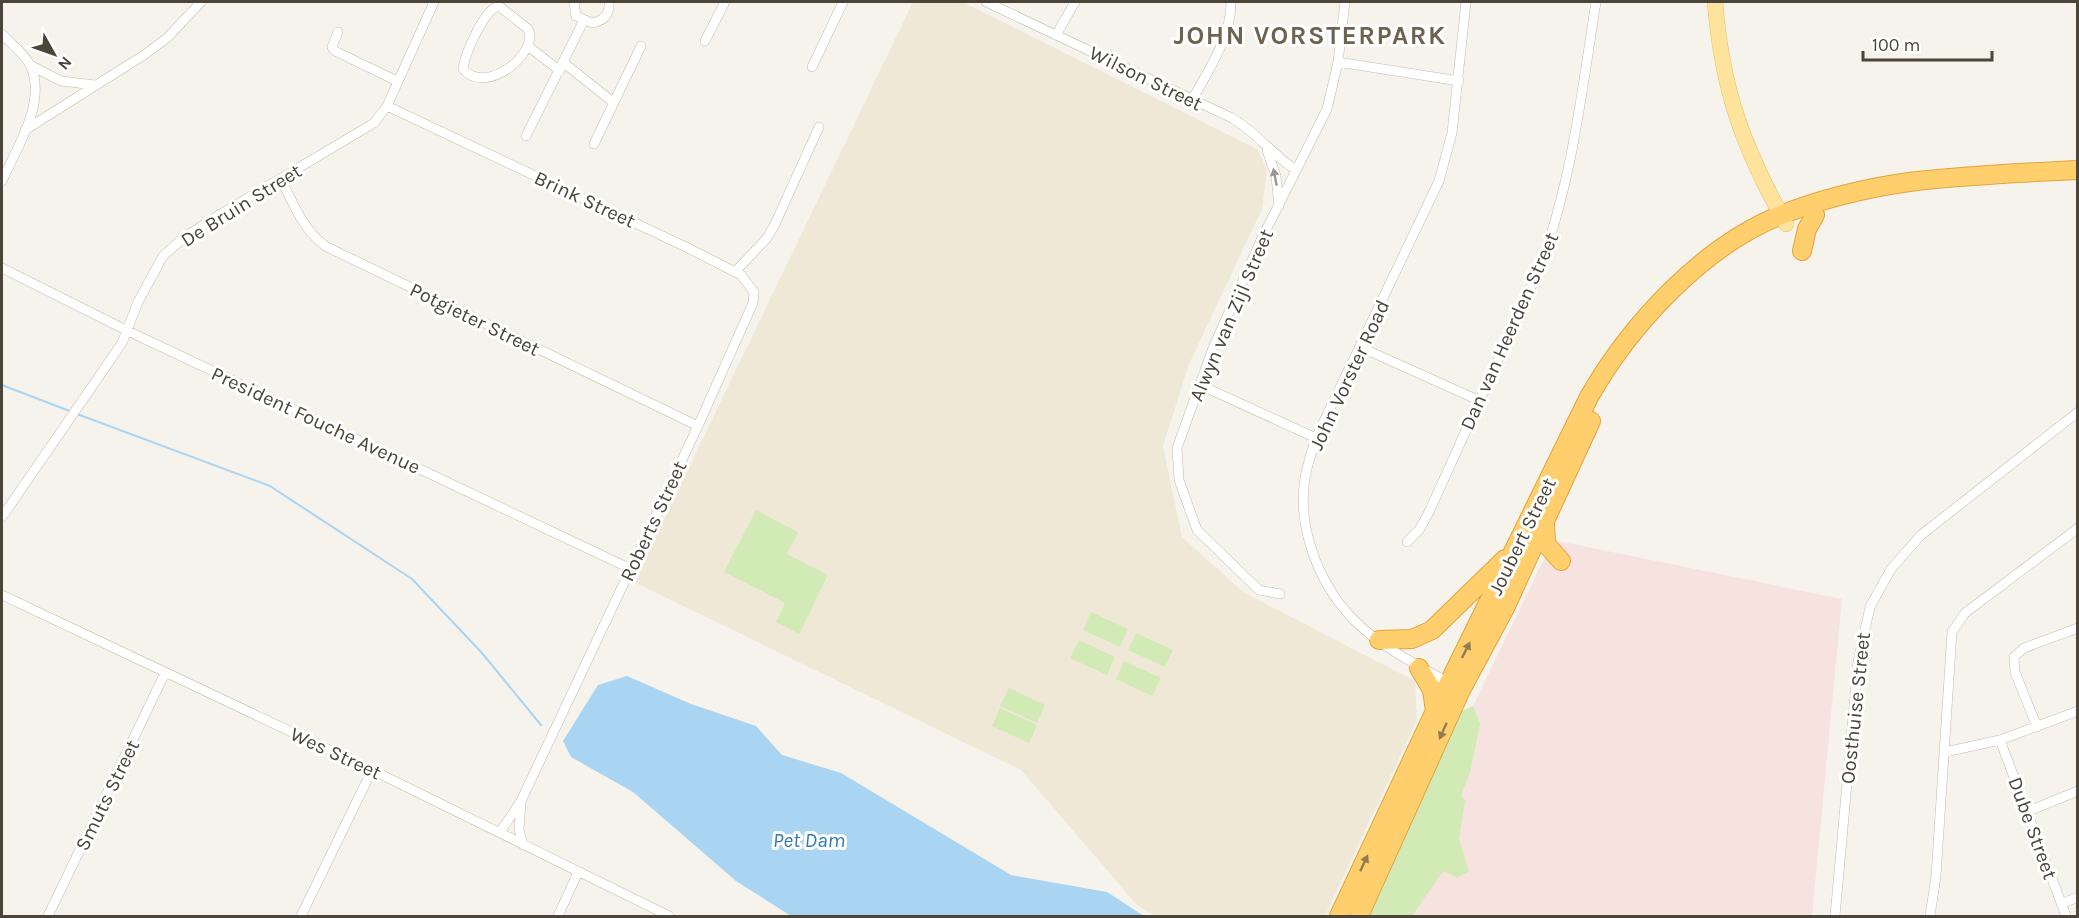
<svg xmlns="http://www.w3.org/2000/svg" width="2079" height="918" viewBox="0 0 2079 918" font-family="Karla,sans-serif">
<style>
.education{fill:#efe8d6}
.medical{fill:#f6e3e0}
.green{fill:#d2eab5}
.water{fill:#a9d4f2}
.lines{fill:none;stroke-linecap:round;stroke-linejoin:round}
.stream{stroke:#a9d4f2;stroke-width:2}
.street-casing{stroke:#c2bbae;stroke-width:10}
.primary-casing{stroke:#e6c16a;stroke-width:16}
.highway-casing{stroke:#e0a43c;stroke-width:20}
.street{stroke:#fff;stroke-width:9}
.primary{stroke:#ffe39c;stroke-width:15}
.highway{stroke:#ffcf6e;stroke-width:18}
.oneway{fill:#9c9892}
.oneway2{fill:#937c4e}
.labels{text-anchor:middle;stroke-width:6;stroke-linejoin:round;paint-order:stroke}
.street-label{font-size:20px;fill:#4b4439;stroke:#fff}
.water-label{font-size:21px;font-style:italic;fill:#2e7ab2;stroke:#fff}
.district-label{font-size:26px;font-weight:bold;letter-spacing:1.5px;fill:#6e6250;stroke:#fff}
</style>
<rect width="100%" height="100%" fill="#f6f3ec"/>
<path class="education" d="M913,2H963L1257,149L1267,170L1262,209L1189,364L1163,446L1182,537L1243,592L1415,681L1417,720L1325,916H1155L1137,905L1021,770L634,582Z"/>
<path class="medical" d="M1553,540L1842,599L1812,916H1372Z"/>
<path class="green" d="M756,510L798,532L787,554L828,575L799,634L776,622L785,603L724,572Z
M1091,612L1128,629L1120,647L1083,630Z
M1136,633L1173,650L1165,667L1128,650Z
M1079,640L1115,657L1107,675L1070,658Z
M1124,661L1161,678L1152,696L1116,679Z
M1009,688L1045,705L1037,723L1000,706Z
M1473,706L1480,724L1470,773L1461,795L1465,801L1459,839L1469,871L1457,878L1443,871L1412,916H1370L1461,711Z
M1000,708L1037,725L1029,743L992,726Z"/>
<path class="water" d="M627,676L691,704L756,726L782,755L841,773L1011,875L1107,892L1144,916H791L736,881L633,792L571,757L563,741L598,685Z"/>
<g class="lines">
<path class="stream" d="M2,385L72,412
M77,414L270,486L412,579L482,653L541,725"/>
<g class="street-casing">
<path id="street" d="M574,2L576,16L592,23C604,21 610,14 609,2
M986,2L1232,118C1256,132 1273,155 1296,170
M499,6L528,29C540,51 487,97 463,69C465,54 484,9 499,6Z
M338,32L332,47L335,51L397,81
M2,34C10,43 25,54 30,65C48,101 16,149 2,181
M1056,35L1075,2
M705,41L725,2
M528,46L560,71
M1338,62L1459,81
M564,63L614,103
M30,65L61,81L95,85
M812,67L843,2
M1192,100C1209,69 1231,38 1231,2
M387,106L688,248L741,275L754,292L753,303L698,426L521,801L500,832
M25,130L144,55L167,38L201,2
M526,136L583,22
M594,144L641,46
M1267,150L1276,176L1279,206
M281,180C294,204 303,231 327,247L698,426
M2,268L128,331L631,569
M735,272L767,238L775,224L819,127
M1360,347L1478,400
M1200,385L1316,438
M2,517L122,343L138,302L163,256L186,236L219,215L374,123L387,106L434,2
M1407,542L1419,530L1429,512L1541,265C1572,180 1582,90 1596,2
M1280,594L1259,590L1197,530L1179,480L1177,448L1213,348L1262,238L1327,109L1338,62L1345,2
M2,595L372,770L669,916
M1451,684C1417,665 1379,646 1352,618C1318,582 1297,527 1305,478C1307,465 1312,451 1316,438L1439,181L1452,133L1466,2
M2037,727L2015,672L2014,657L2024,648L2078,628
M2000,740L2066,916
M1945,752L2000,740L2078,711
M521,803L519,829L523,845
M2026,812L2078,791
M2061,904L2078,897
M48,916L165,673
M301,916L372,770
M558,916L578,872
M1835,916L1858,662L1870,607L1891,569L1921,535L2078,412
M1930,916L1936,876L1952,632L1965,613L2078,528"/>
</g>
<g class="primary-casing">
<path id="primary" d="M1715,2C1722,90 1743,147 1786,224"/>
</g>
<g class="highway-casing">
<path id="highway" d="M1802,251L1807,229L1815,215
M1545,523L1546,544L1561,561
M1379,640L1412,639L1432,630L1505,559
M1419,668L1432,690L1435,711
M1339,916L1435,711L1589,397C1630,325 1703,246 1781,215C1821,199 1867,188 1909,182C1965,175 2021,173 2078,170
M1359,916L1461,690L1505,608L1591,421"/>
</g>
<use href="#street" class="street"/>
<use href="#primary" class="primary"/>
<use href="#highway" class="highway"/>
</g>
<defs><path id="oneway-solid" d="M-6-.8H1V-3.2L6.5 0L1 3.2V.8H-6Z" transform="scale(1.5)"/></defs>
<use class="oneway" href="#oneway-solid" transform="translate(1275 177) rotate(-101)"/>
<g class="oneway2">
<use href="#oneway-solid" transform="translate(1466 650) rotate(-63)"/>
<use href="#oneway-solid" transform="translate(1443 731) rotate(114)"/>
<use href="#oneway-solid" transform="translate(1364 863) rotate(-65)"/>
</g>
<g class="labels">
<g class="street-label">
<text transform="translate(1146 78) rotate(26)" y="7">Wilson Street</text>
<text transform="translate(585 199) rotate(25)" y="7">Brink Street</text>
<text transform="translate(241 205) rotate(-32)" y="7">De Bruin Street</text>
<text transform="translate(1231 315) rotate(-67)" y="7">Alwyn van Zijl Street</text>
<text transform="translate(475 319) rotate(26)" y="7">Potgieter Street</text>
<text transform="translate(1509 331) rotate(-66)" y="7">Dan van Heerden Street</text>
<text transform="translate(1349 375) rotate(-65)" y="7">John Vorster Road</text>
<text transform="translate(316 420) rotate(25)" y="7">President Fouche Avenue</text>
<text transform="translate(653 521) rotate(-65)" y="7">Roberts Street</text>
<text transform="translate(1522 536) rotate(-64)" y="7">Joubert Street</text>
<text transform="translate(1855 708) rotate(-84)" y="7">Oosthuise Street</text>
<text transform="translate(336 753) rotate(25)" y="7">Wes Street</text>
<text transform="translate(107 795) rotate(-64)" y="7">Smuts Street</text>
<text transform="translate(2033 828) rotate(70)" y="7">Dube Street</text>
</g>
<g class="water-label">
<text x="809" y="847">Pet Dam</text>
</g>
<g class="district-label">
<text x="1310" y="44">JOHN VORSTERPARK</text>
</g>
</g>
<rect width="2079" height="918" fill="none" stroke="#4b4439" stroke-width="6"/>
<g transform="translate(54 54) rotate(130)" stroke="#ffffff" stroke-width="4.5" paint-order="stroke">
<path d="M0-4.5L10 22L0 15L-10 22Z" fill="#4b4439"/>
<text y="-9" font-size="16" font-weight="bold" text-anchor="middle" fill="#4b4439">N</text>
</g>
<path d="M1863 51v9h129v-9" fill="none" stroke="#4b4439" stroke-width="3"/>
<text x="1872" y="51" font-size="18" fill="#4b4439" stroke="#ffffff" stroke-width="4.5" paint-order="stroke">100 m</text>
</svg>
